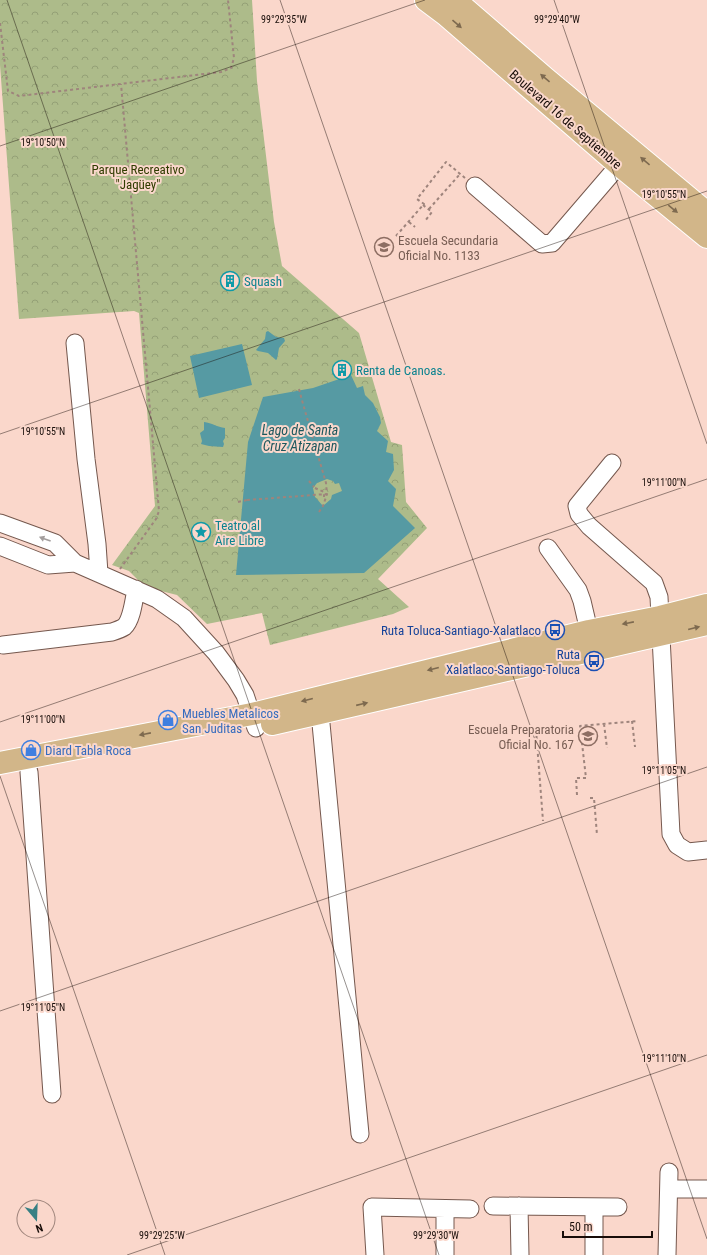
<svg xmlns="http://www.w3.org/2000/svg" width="707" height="1255" viewBox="0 0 707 1255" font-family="'Roboto Condensed',sans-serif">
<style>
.park{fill:url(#park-crowns)}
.water{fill:#569aa3;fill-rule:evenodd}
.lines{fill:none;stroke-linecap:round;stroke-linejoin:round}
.minor-casing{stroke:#75584e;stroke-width:19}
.major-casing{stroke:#fff;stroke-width:24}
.path{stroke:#9e847c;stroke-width:2;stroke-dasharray:3 3;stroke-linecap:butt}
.minor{stroke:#fff;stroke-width:17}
.major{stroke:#d2b689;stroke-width:22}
.path-bridge{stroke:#9e847c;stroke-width:2;stroke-dasharray:3 3;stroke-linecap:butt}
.oneway{fill:#7e6a4f}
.oneway2{fill:#a39e9d}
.ticks{fill:none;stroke:#180d09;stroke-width:1;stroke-opacity:0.45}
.labels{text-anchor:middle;stroke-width:4;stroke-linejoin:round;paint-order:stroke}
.street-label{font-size:13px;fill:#180d09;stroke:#fad7cb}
.park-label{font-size:13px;fill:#303c00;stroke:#fad7cb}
.education-label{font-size:13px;fill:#785e54;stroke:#fad7cb;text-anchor:start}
.culture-label{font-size:13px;fill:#0d838f;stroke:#fad7cb;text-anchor:start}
.transit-label{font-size:13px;fill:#164399;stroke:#fad7cb;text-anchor:end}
.shop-label{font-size:13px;fill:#366cbe;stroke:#fad7cb;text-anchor:start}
.water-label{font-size:14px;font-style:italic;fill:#1c575d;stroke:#fad7cb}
.ticks-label{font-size:10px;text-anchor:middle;fill:#180d09;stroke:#fad7cb;stroke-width:4;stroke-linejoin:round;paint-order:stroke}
</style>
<defs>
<pattern id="park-crowns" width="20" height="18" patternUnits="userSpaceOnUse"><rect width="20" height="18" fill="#adbb8a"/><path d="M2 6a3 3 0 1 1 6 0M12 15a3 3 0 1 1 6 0" fill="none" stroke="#94a076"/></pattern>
</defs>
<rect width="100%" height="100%" fill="#fad7cb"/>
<path class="park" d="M0,0H252L257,81L274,222L282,266L359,333L391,442L402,445L406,502L427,528L378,579L409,607L393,614L270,645L262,613L207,624L177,595L145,587L129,571L112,565L155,506L139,313L134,311L19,319L0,65Z"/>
<path class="water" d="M268,331L276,337L284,338L285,341L279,348L277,359L276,360L268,353L258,351L256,350L265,339L266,332Z
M242,344L252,385L199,398L190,356Z
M351,375L357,388L363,386L365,395L373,403L380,417L381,423L377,431L388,441L386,452L393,454L394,470L388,481L396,489L393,506L415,528L364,573L236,575L248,442L263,397L313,388ZM327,479L333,481L335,484L339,483L342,491L332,495L331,499L323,506L315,497L313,488L317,483Z
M204,422C212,423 217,427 225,428V438L223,441L224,444L223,447L209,446L201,444L202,441L200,433L204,430Z"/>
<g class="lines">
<g class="minor-casing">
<path id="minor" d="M475,186L542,244L552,243L619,165
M75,343L86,459L97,544L99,573
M612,463L577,506L579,514L589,526L654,583L659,597L671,834L677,845L688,852L707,850
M0,523L55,543L75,563L157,599L184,618L216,653L236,680L245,695L256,728
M0,546L48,565L75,563
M548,548L578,590L582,601L589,631
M3,645L112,632C115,631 121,629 124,627C132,620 134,599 136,589
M320,713L360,1134
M29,772L52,1094
M669,1189H707
M493,1206L618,1207
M519,1206L520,1255
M445,1209V1255
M375,1255L372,1207L470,1209
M594,1255V1207
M667,1255L669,1172"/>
</g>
<g class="major-casing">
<path id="major" d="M426,0L446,15L619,165L707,237
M455,0L545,78L707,213
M272,724L707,624
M0,763L252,714L589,631L660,617L707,605"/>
</g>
<path class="path" d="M0,23L8,91L19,96L221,72L231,68L234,58L228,0
M423,205L432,212L425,221
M429,209L460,174
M409,222L415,227
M396,236L424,204L417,199L446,162L465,178
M299,389L303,404
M309,481L314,487
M315,488L324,492V497
M238,502L247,500
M319,512L323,506L327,494
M120,569L156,519L159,511L121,84
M632,721L635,747
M604,724L607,748
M536,730L543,821
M577,795L576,778H586L580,726L637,721
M590,798H594L597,835"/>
<use href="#minor" class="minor"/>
<use href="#major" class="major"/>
<path class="path-bridge" d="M247,500L327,494L326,483L303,404"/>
</g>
<defs><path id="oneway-solid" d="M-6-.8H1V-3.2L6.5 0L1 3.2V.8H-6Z"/></defs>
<g class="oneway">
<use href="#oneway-solid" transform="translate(457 24) rotate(41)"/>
<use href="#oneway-solid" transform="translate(545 78) rotate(-140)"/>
<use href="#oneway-solid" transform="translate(645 161) rotate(-140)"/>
<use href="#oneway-solid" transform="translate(673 209) rotate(39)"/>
<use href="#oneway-solid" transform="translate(628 623) rotate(169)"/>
<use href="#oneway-solid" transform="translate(694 628) rotate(-14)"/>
<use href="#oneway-solid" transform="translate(433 669) rotate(166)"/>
<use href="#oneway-solid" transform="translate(307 700) rotate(166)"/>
<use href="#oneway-solid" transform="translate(362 704) rotate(-13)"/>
<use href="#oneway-solid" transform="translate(145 734) rotate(169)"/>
</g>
<use class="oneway2" href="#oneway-solid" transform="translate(45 539) rotate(-160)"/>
<path class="ticks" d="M7,0L439,1255M280,0L707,1239M554,0L707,444M0,146L425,0M0,434L707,191M0,722L707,479M0,776L165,1255M0,1011L707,767M127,1255L707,1055"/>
<defs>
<g id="school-ring" transform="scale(1)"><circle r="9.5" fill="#fad7cb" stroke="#8d6e63" stroke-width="1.5"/><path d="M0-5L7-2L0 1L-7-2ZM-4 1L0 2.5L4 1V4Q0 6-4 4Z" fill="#8d6e63"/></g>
<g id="building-ring" transform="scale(1)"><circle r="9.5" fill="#fad7cb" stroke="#0f9aa8" stroke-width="1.5"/><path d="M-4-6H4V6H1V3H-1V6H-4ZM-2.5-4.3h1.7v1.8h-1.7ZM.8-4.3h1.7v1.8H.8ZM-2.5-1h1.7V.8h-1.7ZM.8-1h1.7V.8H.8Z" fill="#0f9aa8"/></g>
<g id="sight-ring" transform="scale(1)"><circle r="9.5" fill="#fad7cb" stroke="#0f9aa8" stroke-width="1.5"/><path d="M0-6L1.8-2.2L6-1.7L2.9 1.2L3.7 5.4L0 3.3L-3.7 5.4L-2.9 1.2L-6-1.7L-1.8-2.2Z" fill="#0f9aa8"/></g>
<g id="bus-ring" transform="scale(1)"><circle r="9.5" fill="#fad7cb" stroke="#1a4fb4" stroke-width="1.5"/><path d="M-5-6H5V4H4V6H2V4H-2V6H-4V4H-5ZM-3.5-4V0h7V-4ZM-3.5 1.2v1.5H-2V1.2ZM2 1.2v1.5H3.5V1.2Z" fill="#1a4fb4"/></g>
<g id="shop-ring" transform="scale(1)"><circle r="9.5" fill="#fad7cb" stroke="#3f7fe0" stroke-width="1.5"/><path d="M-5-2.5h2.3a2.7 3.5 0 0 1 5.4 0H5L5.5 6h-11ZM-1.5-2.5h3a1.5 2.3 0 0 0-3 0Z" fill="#3f7fe0"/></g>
</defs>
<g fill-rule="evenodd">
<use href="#school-ring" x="384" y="247"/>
<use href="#building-ring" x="230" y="281"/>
<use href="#building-ring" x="342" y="370"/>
<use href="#sight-ring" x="201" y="532"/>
<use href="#bus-ring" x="555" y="630"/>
<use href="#bus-ring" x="594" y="661"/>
<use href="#shop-ring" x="168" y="720"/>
<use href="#school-ring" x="588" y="736"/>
<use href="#shop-ring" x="31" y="750"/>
</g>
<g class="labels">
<g class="street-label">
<text transform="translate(566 119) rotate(41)" y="5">Boulevard 16 de Septiembre</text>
</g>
<g class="park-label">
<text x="138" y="174">Parque Recreativo<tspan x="138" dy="15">"Jagüey"</tspan></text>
</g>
<g class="education-label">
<text x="398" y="245">Escuela Secundaria<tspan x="398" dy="15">Oficial No. 1133</tspan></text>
<text x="574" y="734" text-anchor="end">Escuela Preparatoria<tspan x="574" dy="15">Oficial No. 167</tspan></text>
</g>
<g class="culture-label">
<text x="244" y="286">Squash</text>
<text x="356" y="375">Renta de Canoas.</text>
<text x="215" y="530">Teatro al<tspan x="215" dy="15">Aire Libre</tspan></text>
</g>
<g class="transit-label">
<text x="541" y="635">Ruta Toluca-Santiago-Xalatlaco</text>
<text x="580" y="659">Ruta<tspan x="580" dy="15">Xalatlaco-Santiago-Toluca</tspan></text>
</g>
<g class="shop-label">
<text x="182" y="718">Muebles Metalicos<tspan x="182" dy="15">San Juditas</tspan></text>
<text x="45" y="755">Diard Tabla Roca</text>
</g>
<g class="water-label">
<text x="300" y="435">Lago de Santa<tspan x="300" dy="16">Cruz Atizapan</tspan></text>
</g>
</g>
<g class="ticks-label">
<text x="284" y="23">99°29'35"W</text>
<text x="557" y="23">99°29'40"W</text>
<text x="43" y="146">19°10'50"N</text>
<text x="664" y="198">19°10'55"N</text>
<text x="43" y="435">19°10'55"N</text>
<text x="664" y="486">19°11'00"N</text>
<text x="43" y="723">19°11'00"N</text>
<text x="664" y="774">19°11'05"N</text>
<text x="43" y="1011">19°11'05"N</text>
<text x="664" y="1062">19°11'10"N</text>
<text x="162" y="1239">99°29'25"W</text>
<text x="436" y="1239">99°29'30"W</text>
</g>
<g transform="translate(36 1219) rotate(161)"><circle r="19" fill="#fad7cb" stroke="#a0867d"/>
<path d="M0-3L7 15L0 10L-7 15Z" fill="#378084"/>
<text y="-6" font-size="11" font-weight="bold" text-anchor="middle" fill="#180d09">N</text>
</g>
<path d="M563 1231v6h89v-6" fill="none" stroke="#180d09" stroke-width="2"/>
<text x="569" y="1231" font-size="12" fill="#180d09" stroke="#fad7cb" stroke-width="3" paint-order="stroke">50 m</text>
</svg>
